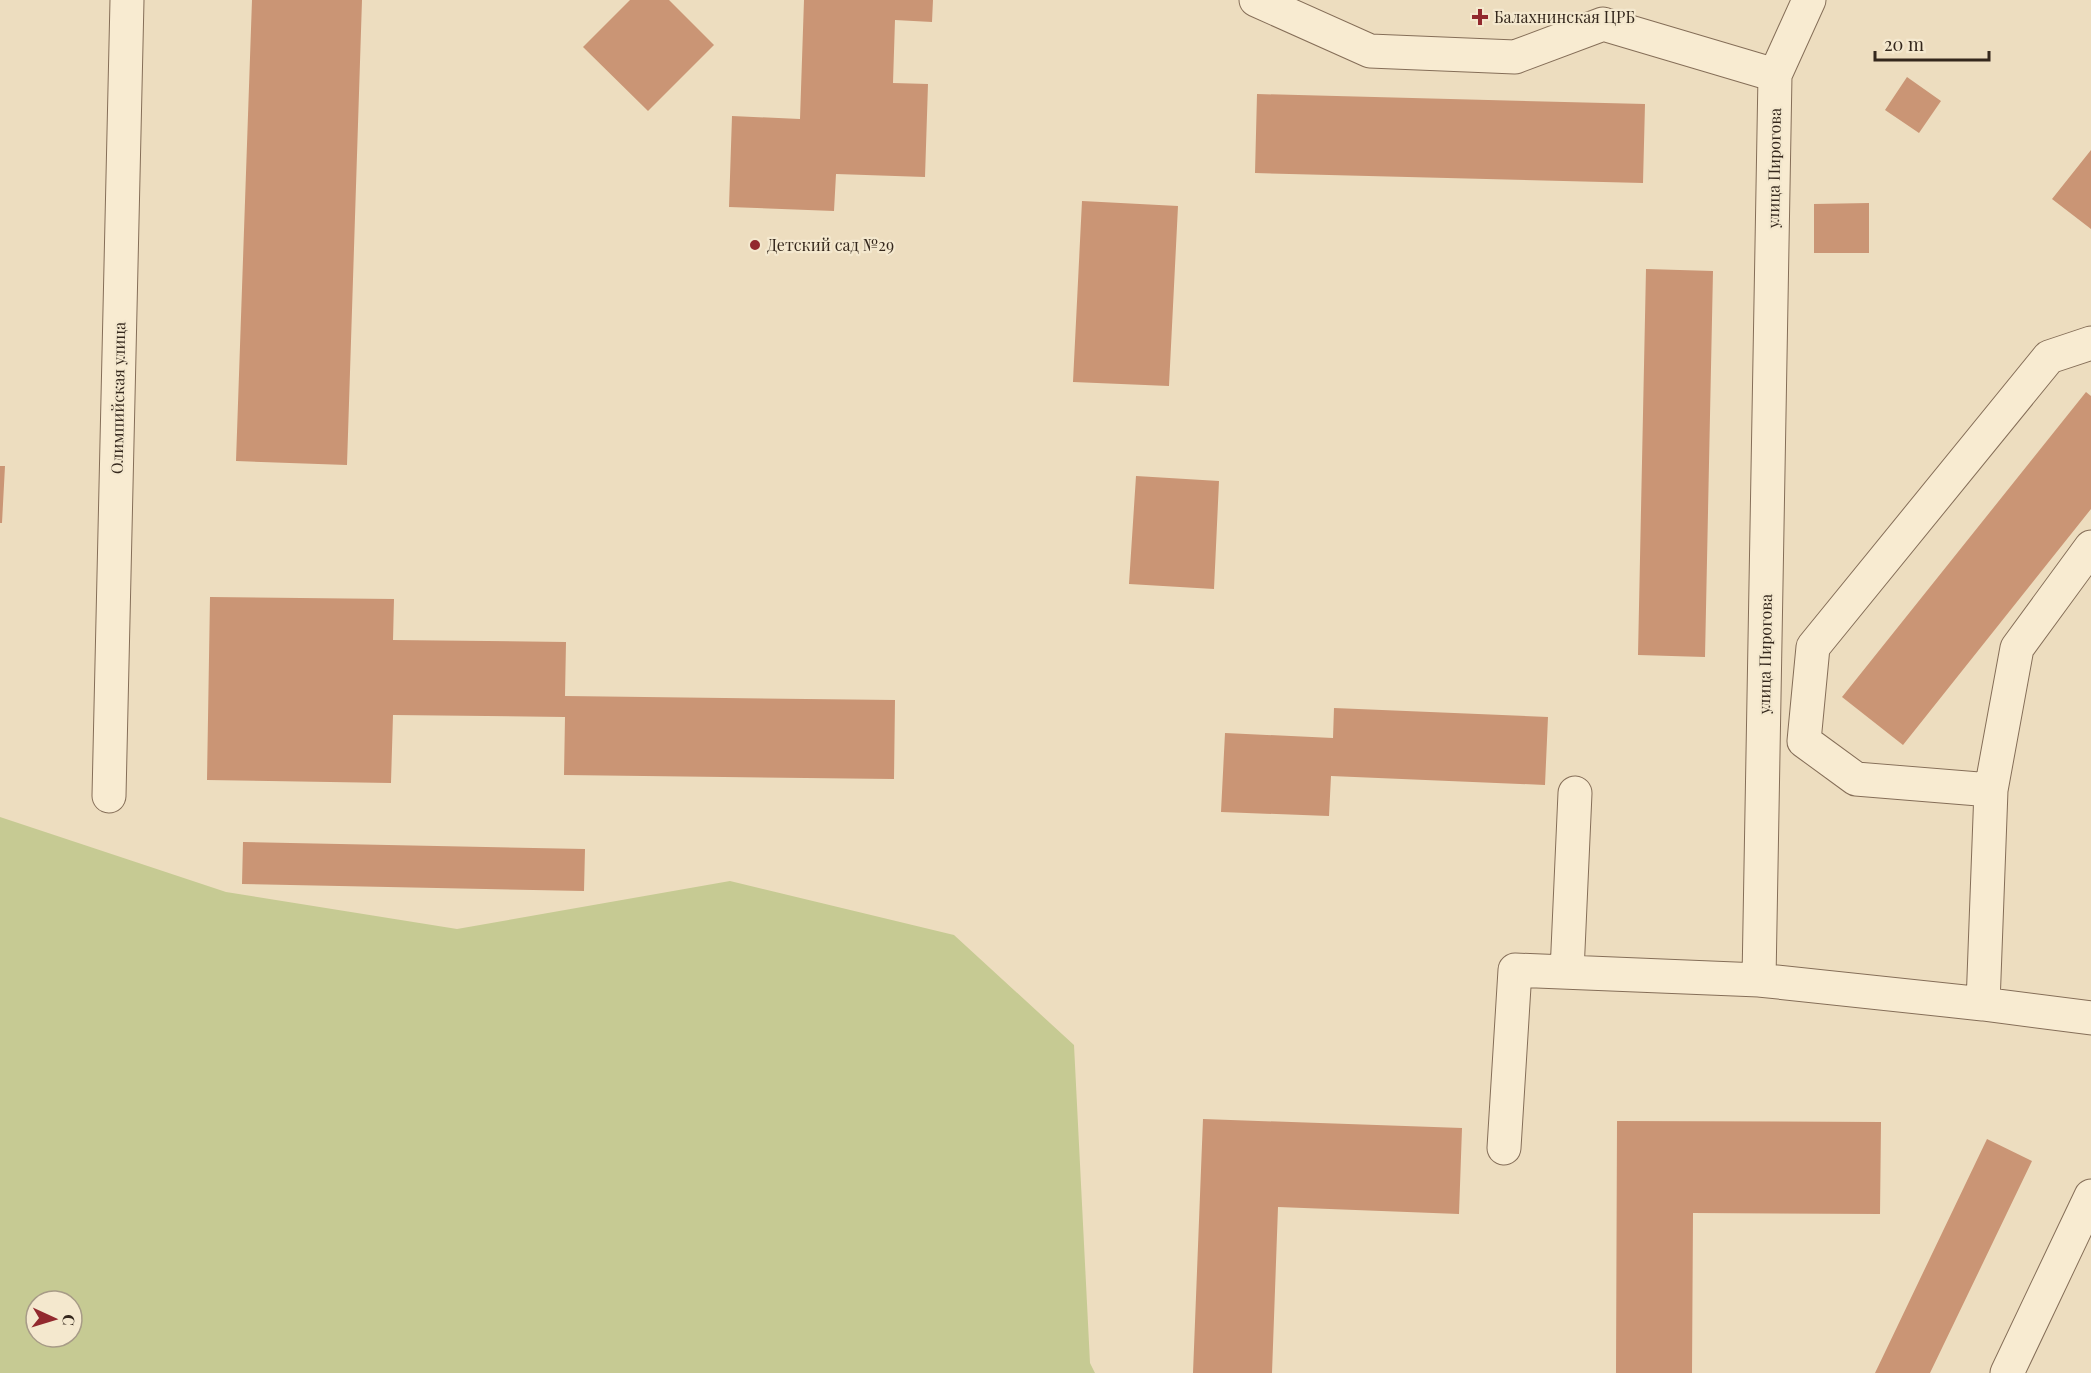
<svg xmlns="http://www.w3.org/2000/svg" width="2091" height="1373" viewBox="0 0 2091 1373" font-family="'Playfair Display',serif">
<style>
.green{fill:#c6ca93;fill-rule:evenodd}
.building{fill:#ca9575}
.lines{fill:none;stroke-linecap:round;stroke-linejoin:round}
.minor-casing{stroke:#856e58;stroke-width:35}
.minor{stroke:#f8ebd1;stroke-width:33}
.poi-dot{fill:#92292e;stroke:#f4e8ce;stroke-width:2}
.labels{text-anchor:middle;stroke-width:4.5;stroke-linejoin:round;paint-order:stroke}
.poi-label{font-size:16px;fill:#34271c;stroke:#f4e8ce;text-anchor:start}
.street-label{font-size:16px;fill:#34271c;stroke:#f4e8ce}
</style>
<rect width="100%" height="100%" fill="#edddbf"/>
<path class="green" d="M0,817L226,892L457,929L730,881L954,935L1074,1045L1090,1363L1095,1373H0ZM36,1301H72V1337H36Z"/>
<path class="building" d="M252,0H362L347,465L236,461Z
M630,0H669L714,45L648,111L583,47Z
M804,0H933L932,22L895,20L893,83L928,84L925,177L836,174L834,211L729,207L732,116L800,119Z
M1907,77L1941,101L1919,133L1885,110Z
M1257,94L1645,104L1643,183L1255,173Z
M2091,150V229L2052,199Z
M1082,201L1178,206L1169,386L1073,382Z
M1869,203V253H1814V204Z
M1646,269L1713,271L1705,657L1638,655Z
M2086,392L2091,396V509L1903,745L1842,697Z
M0,466H5L2,523H0Z
M1136,476L1219,481L1214,589L1129,584Z
M210,597L394,599L393,640L566,642L565,696L895,700L894,779L564,775L565,717L393,715L391,783L207,780Z
M1334,708L1548,717L1545,785L1331,776L1329,816L1221,812L1225,733L1333,738Z
M243,842L585,849L584,891L242,884Z
M1203,1119L1462,1128L1459,1214L1278,1207L1272,1373H1193Z
M1617,1121L1881,1122L1880,1214L1693,1213L1692,1373H1616Z
M1987,1139L2032,1161L1930,1373H1875Z"/>
<g class="lines">
<g class="minor-casing">
<path id="minor" d="M1256,0L1370,51L1515,57L1603,24L1775,75
M1809,0L1775,75L1759,980L1983,1004L2091,1018
M2091,343L2049,357L1813,647L1804,741L1856,779L1991,790L2017,648L2091,547
M109,796L127,0
M1567,972L1575,793
M1983,1004L1991,790
M1504,1148L1515,970L1759,980
M2007,1373L2091,1196"/>
</g>
<use href="#minor" class="minor"/>
</g>
<g class="poi-dot">
<path d="M1477 8h6v6h6v6h-6v6h-6v-6h-6v-6h6z"/>
<circle cx="755" cy="245" r="6"/>
</g>
<g class="labels">
<g class="poi-label">
<text x="1494" y="23">Балахнинская ЦРБ</text>
<text x="767" y="251">Детский сад №29</text>
</g>
<g class="street-label">
<text transform="translate(1774 168) rotate(-89)" y="6">улица Пирогова</text>
<text transform="translate(118 398) rotate(-89)" y="6">Олимпийская улица</text>
<text transform="translate(1765 654) rotate(-89)" y="6">улица Пирогова</text>
</g>
</g>
<g transform="translate(54 1319) rotate(94)"><circle r="28" fill="#f4e8ce" stroke="#a79b87" stroke-width="1.5"/>
<path d="M0-4.5L10 22L0 15L-10 22Z" fill="#92292e"/>
<text y="-9" font-size="16" font-weight="bold" text-anchor="middle" fill="#34271c">С</text>
</g>
<path d="M1875 51v9h114v-9" fill="none" stroke="#34271c" stroke-width="3"/>
<text x="1884" y="51" font-size="18" fill="#34271c" stroke="#f4e8ce" stroke-width="4.5" paint-order="stroke">20 m</text>
</svg>
